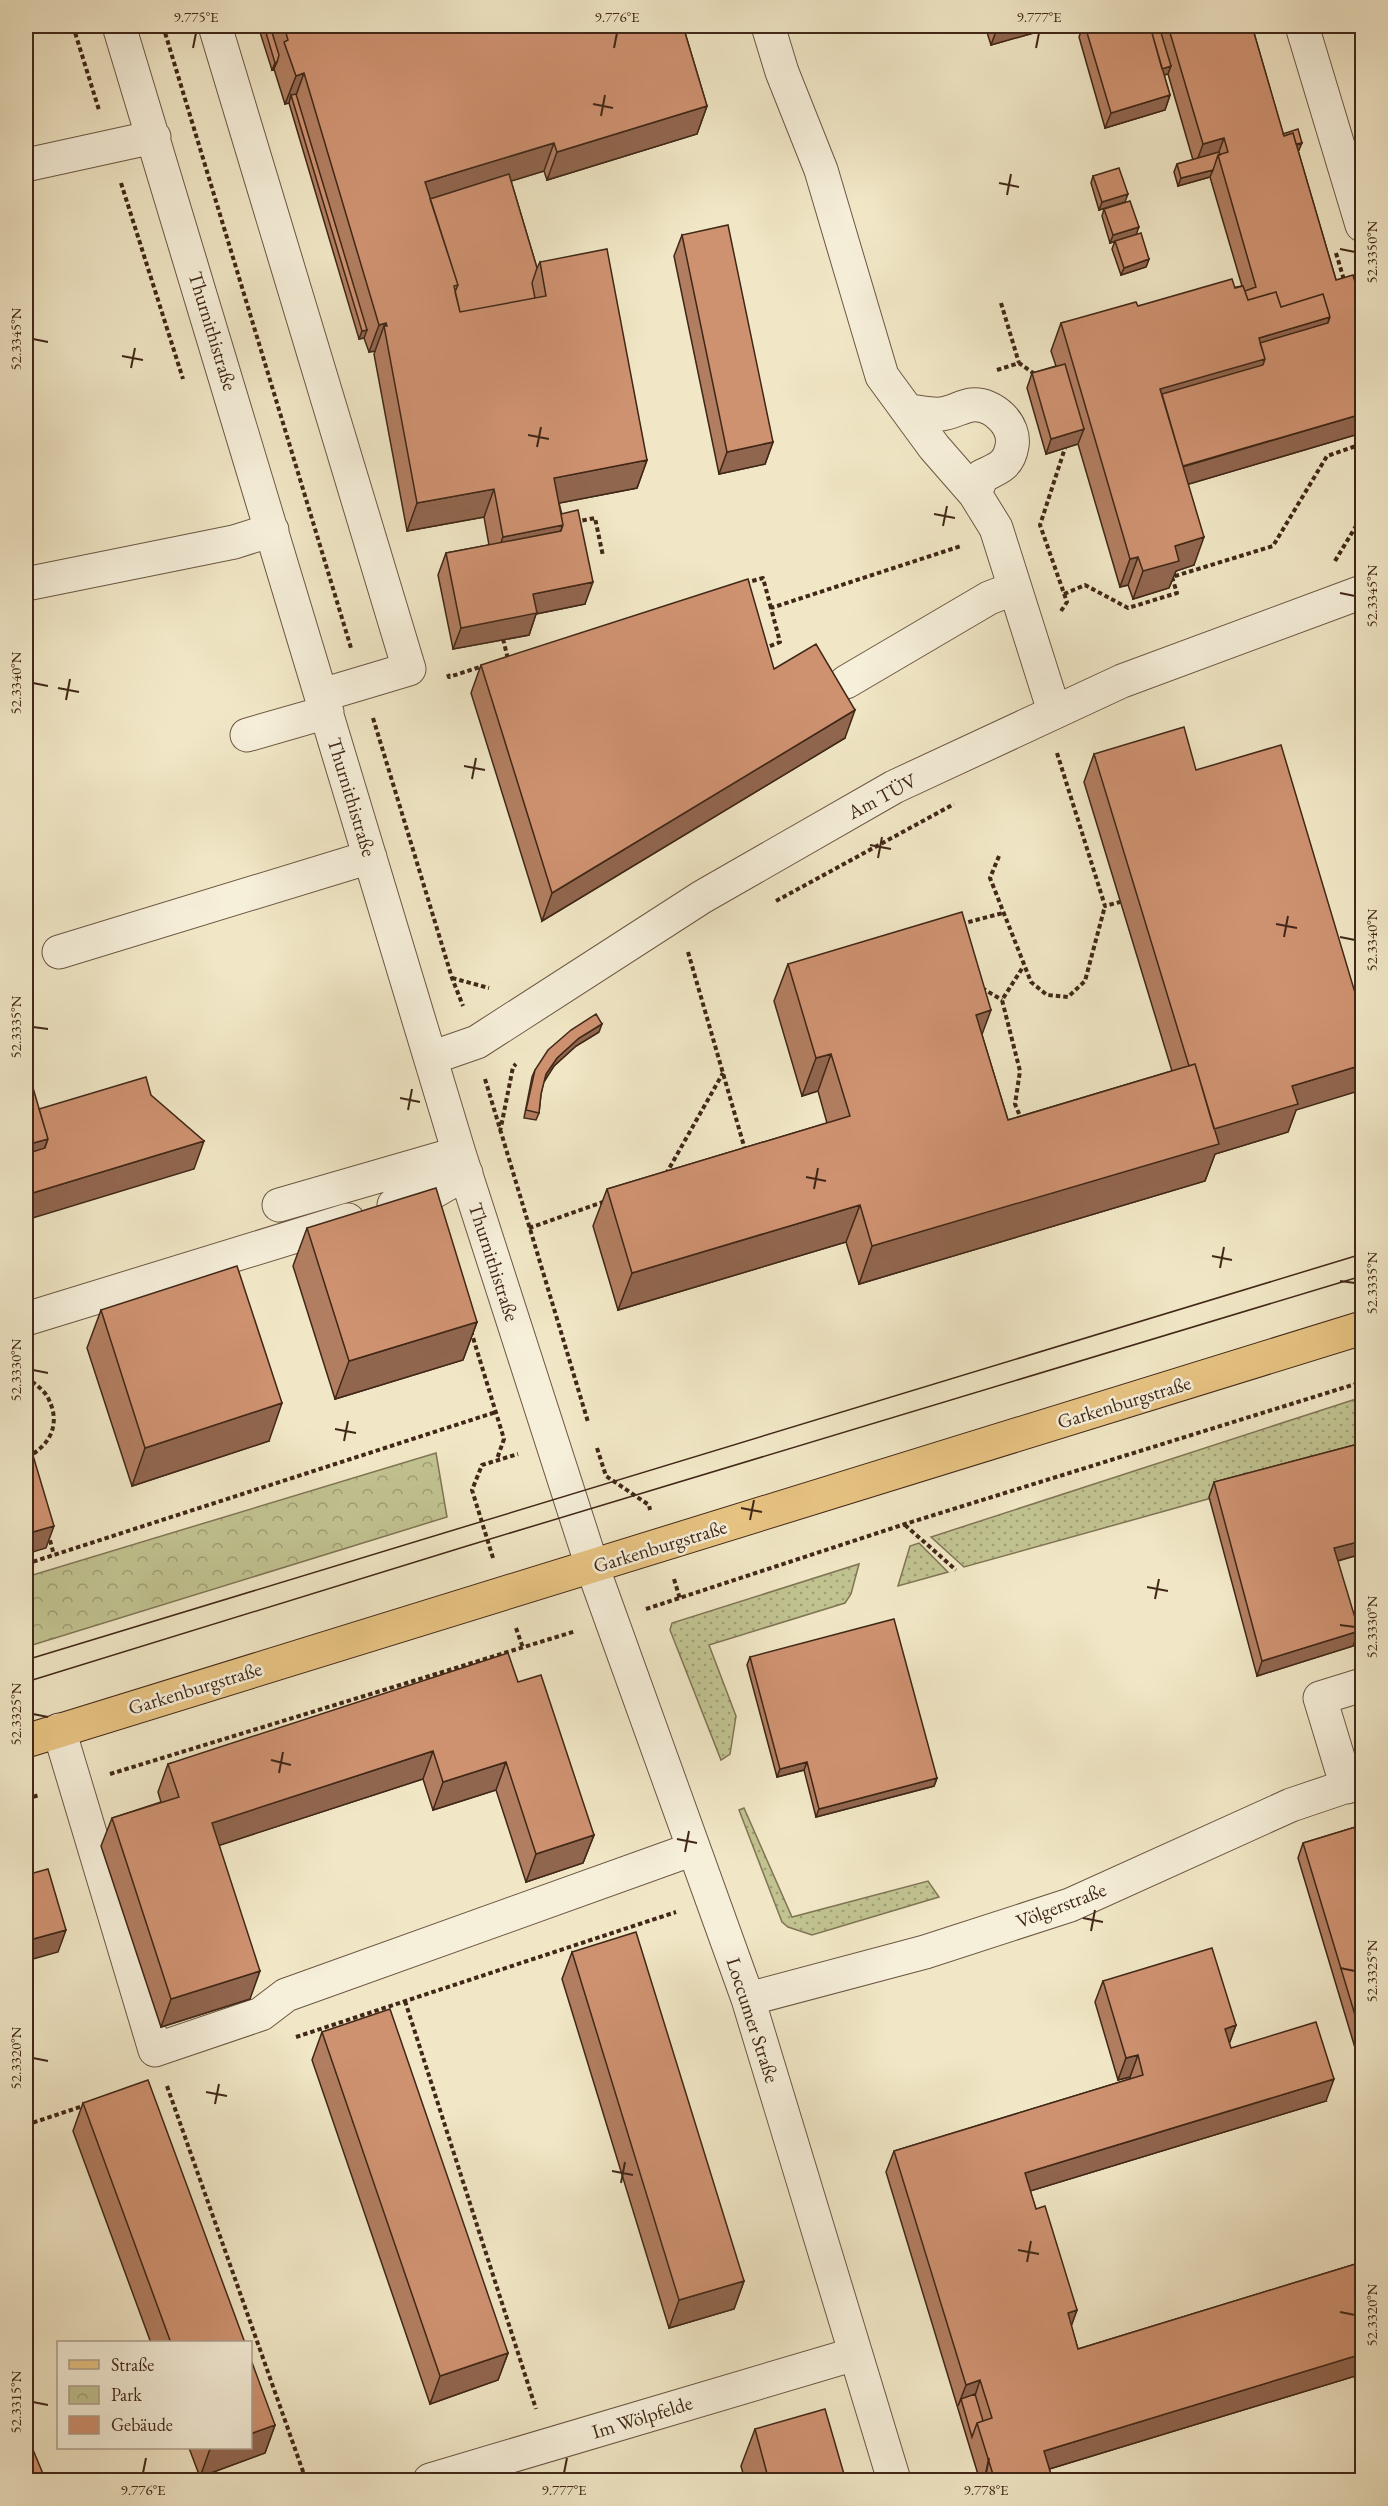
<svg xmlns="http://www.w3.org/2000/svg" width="1388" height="2506" viewBox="0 0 1388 2506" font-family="'EB Garamond',serif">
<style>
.grass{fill:url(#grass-dots);stroke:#807554;stroke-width:1.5}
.park{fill:url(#park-crowns);stroke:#807554;stroke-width:1.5}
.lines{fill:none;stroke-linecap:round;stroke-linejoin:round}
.minor-casing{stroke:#6c5743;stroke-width:35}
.major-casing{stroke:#402717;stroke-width:35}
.path{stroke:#402717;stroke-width:4;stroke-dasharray:4.5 3;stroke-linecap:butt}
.minor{stroke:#f6efda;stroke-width:33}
.major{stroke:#e8c483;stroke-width:33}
.tram{stroke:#402717;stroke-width:1.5}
.wall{fill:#b27e61;stroke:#402717;stroke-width:1.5}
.shaded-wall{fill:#91664f;stroke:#402717;stroke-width:1.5}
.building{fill:#cf9271;stroke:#402717;stroke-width:1.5}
.ticks{fill:none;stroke:#402717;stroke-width:2}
.labels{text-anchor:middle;stroke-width:5;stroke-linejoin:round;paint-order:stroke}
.street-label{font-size:20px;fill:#402717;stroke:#f6efda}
.neatline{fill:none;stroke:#402717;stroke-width:2}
.ticks-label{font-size:15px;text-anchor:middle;fill:#402717}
</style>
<defs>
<pattern id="grass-dots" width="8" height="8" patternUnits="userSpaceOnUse" patternTransform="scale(1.5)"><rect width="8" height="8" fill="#c1c391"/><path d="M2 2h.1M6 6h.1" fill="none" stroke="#9e9e75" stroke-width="1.8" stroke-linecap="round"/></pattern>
<pattern id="park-crowns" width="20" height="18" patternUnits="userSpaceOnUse" patternTransform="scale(1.5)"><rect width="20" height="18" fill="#c1c391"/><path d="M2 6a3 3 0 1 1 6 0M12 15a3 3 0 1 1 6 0" fill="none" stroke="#9e9e75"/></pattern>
</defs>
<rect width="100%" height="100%" fill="#f1e7c6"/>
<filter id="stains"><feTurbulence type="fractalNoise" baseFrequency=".00333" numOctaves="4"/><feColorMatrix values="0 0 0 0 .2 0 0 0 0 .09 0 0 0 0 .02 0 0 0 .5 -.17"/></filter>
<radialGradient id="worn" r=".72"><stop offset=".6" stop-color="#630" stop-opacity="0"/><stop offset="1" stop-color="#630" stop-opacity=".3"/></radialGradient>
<path class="grass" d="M1362,1397V1456L964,1567L931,1537Z
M919,1543L948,1572L898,1586L910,1546Z
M859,1564L851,1594L845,1603L709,1645L736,1716L730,1754L721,1760L670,1630L672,1623Z
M744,1808L792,1917L928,1881L939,1897L812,1935L788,1927L782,1922L739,1810Z"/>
<path class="park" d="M436,1453L447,1517L26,1647V1577Z"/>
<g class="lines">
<g class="minor-casing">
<path id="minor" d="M119,26L459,1153L592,1566L748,1999L894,2480
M215,26L409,669L322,695
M768,26L782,72L821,170L882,376L934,447L975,494L996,528L1054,711
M1302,26L1362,225
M26,165L154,137
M909,411C919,412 931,415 941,414C952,413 962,406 972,405C993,403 1016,425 1012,446C1009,465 998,469 982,476L975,494
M26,584L234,542L272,530
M846,682L989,598L1015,588
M247,735L327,712
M59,952L370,857
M431,1058L477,1042L702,897L894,787L1122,681L1362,592
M279,1205L459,1153
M394,1205L430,1194L466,1173
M26,1319L348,1220
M59,1730L155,2050L261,2014L286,1995L693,1849
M1347,1787L1320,1698L1362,1685
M748,1999L925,1952L1070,1905L1291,1805L1362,1781
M430,2480L855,2354"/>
</g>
<g class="major-casing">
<path id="major" d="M26,1741L1362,1328"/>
</g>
<path class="path" d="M73,26L99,110
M163,26L351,648
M121,183L183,379
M1336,253L1344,280
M1001,303L1019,363
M997,370L1019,363L1036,375
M575,522L595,518L603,556
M1335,561L1359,521L1362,520
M745,583L763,578L771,608
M1064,594L1085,585L1128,608L1177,593L1172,577L1273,546L1327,456L1362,444
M1061,611L1067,602L1040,525L1065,448
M503,639L508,659
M763,649L780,642L771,608L961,546
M448,674L449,677L483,666
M373,718L452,978L463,1006
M1057,753L1105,906L1120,902
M999,856L990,878L1031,982L1047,995L1068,997L1085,981L1105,906
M776,901L954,804
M961,924L1003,913
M688,952L746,1153
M452,978L489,988
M982,988L1002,1000
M485,1079L588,1422
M1022,1121L1015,1104L1020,1071L1002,1000L1023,967
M500,1132L513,1067L516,1064
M666,1174L723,1073
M529,1228L606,1201
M471,1331L504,1439L497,1459
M26,1377C32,1382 42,1388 47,1396C62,1423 51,1445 26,1458
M597,1448L606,1476L649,1505L650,1510
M905,1525L956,1570
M48,1533L54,1555
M493,1558L472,1490L482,1465L518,1454
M26,1564L496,1412
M674,1579L680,1599
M646,1609L905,1524L1362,1382
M516,1628L523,1648
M110,1774L576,1631
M26,1799L39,1795
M405,2001L536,2409
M296,2037L676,1912
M167,2086L306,2480
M26,2125L86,2105"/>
<use href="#minor" class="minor"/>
<use href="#major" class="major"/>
<path class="tram" d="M26,1660L1362,1254
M26,1682L467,1546L1362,1276"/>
</g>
<path class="wall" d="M258,26H683L707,106L697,134L547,180L544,171L511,181L537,268L540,262L647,460L637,488L559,503L585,604L536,614L529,635L453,649L438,575L446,553L489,545L484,517L407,531L374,354L375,351L369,352L364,338L359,339L289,103L285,104L274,69L272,70Z
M985,26H1058L991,45Z
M1083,26H1252L1283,134L1299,150L1298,151L1336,280L1362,307V433L1188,484L1194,565L1176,571L1169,588L1133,599L1128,585L1120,587L1078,444L1046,454L1027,388L1032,373L1056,366L1051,351L1061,323L1138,306L1242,286L1210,177L1178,186L1174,172L1177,164L1193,160L1168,74L1164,75L1170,95L1165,110L1105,128L1079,37Z
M1093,176L1125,202L1099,210L1091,183Z
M1104,209L1136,235L1149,259L1146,267L1121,275L1112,249L1115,241L1110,243L1102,216Z
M682,235L773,442L765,464L719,474L674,256Z
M481,665L774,669L845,738L542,921L471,693Z
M1094,754L1296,1110L1288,1132L1215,1154L1205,1181L859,1284L846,1242L618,1310L593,1226L607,1189L827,1123L818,1091L802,1096L774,1001L788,964L982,1035L1008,1120L1172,1071L1084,782Z
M599,1032L576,1046L554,1066L544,1080L541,1094L539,1113L536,1120L524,1118L532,1077L535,1070Z
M307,1228L477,1322L463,1360L335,1399L293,1266Z
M101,1310L269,1441L132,1486L87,1348Z
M1362,1443V1554L1338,1561L1353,1646L1257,1676L1209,1497L1214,1482Z
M750,1657L937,1778L934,1786L816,1817L804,1770L777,1777L747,1665Z
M518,1682L594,1835L583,1863L526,1882L496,1790L433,1810L423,1779L219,1845L250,1999L161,2027L101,1846L112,1818L161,1802L158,1792L168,1764Z
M1362,1825V2071L1298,1858L1303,1843Z
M572,1952L744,2281L734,2309L669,2328L562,1979Z
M1103,1981L1236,2025L1229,2044L1231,2048L1326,2101L1030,2191L1036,2209L1077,2310L1071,2326L1078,2349L1362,2262V2374L1049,2469L1053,2481H980L886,2172L894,2151L1130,2079V2077L1118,2080L1095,2002Z
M322,2032L508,2353L498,2380L430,2404L312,2060Z
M83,2103L245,2343H151L73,2131Z
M275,2425L265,2453L200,2477L189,2448H250Z
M755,2429L846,2481H745L741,2466Z"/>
<path class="shaded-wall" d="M998,26H1058L991,45Z
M277,62L274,69L272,70L275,63Z
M1171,66L1168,74L1155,78L1158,70Z
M304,73L294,101L291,95L289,103L285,104L296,76Z
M1170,95L1165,110L1105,128L1111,113Z
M707,106L697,134L547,180L557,152Z
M1224,138L1216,160L1195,166L1203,144Z
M554,143L544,171L420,209L425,182Z
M1302,143L1299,150L1276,157L1279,150Z
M1213,170L1210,177L1178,186L1181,178Z
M1128,194L1125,202L1099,210L1102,202Z
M1139,227L1136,235L1110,243L1113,235Z
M1149,259L1146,267L1121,275L1124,268Z
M1330,317L1320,345L1255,386L1163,413L1160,389L1259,338Z
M386,323L384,328V326L375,351L369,352L379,325Z
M367,330L364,338L359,339L362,331Z
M1362,414V433L1172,489L1179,468Z
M1084,429L1078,444L1046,454L1051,439Z
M773,442L765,464L719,474L727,452Z
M647,460L637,488L544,506L554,478Z
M494,489L484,517L407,531L417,503Z
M563,525L553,553L493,564L503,537Z
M1204,537L1194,565L1176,571L1169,588L1133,599L1143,571L1175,546Z
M1138,557L1128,585L1120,587L1130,559Z
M593,582L585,604L536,614L529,635L453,649L461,628L533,594Z
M855,710L845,738L542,921L552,893Z
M991,1010L977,1048L976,1015Z
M602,1024L599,1032L576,1046L554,1066L544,1082L546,1074L557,1058L579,1038Z
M831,1054L818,1091L802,1096L816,1058Z
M1362,1065V1090L1296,1110L1288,1132L1215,1154L1205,1181L859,1284L872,1246L1209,1131L1292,1086Z
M48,1139L34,1176L26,1179V1145Z
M204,1141L194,1169L26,1220V1195Z
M860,1205L846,1242L618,1310L632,1273Z
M477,1322L463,1360L335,1399L349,1361Z
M282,1403L269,1441L132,1486L145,1448Z
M54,1526L46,1548L26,1554V1534Z
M1362,1541V1554L1329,1563L1334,1548Z
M1359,1631L1353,1646L1257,1676L1262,1661Z
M433,1751L423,1779L202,1851L212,1823Z
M506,1762L496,1790L433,1810L443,1782Z
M807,1762L804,1770L777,1777L780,1769Z
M937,1778L934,1786L816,1817L819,1809Z
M594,1835L583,1863L526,1882L536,1854Z
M66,1930L58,1952L26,1961V1941Z
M260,1971L250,1999L161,2027L171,1999Z
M1236,2025L1228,2047L1225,2029Z
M1138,2055L1130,2077L1118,2080L1126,2058Z
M1334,2079L1326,2101L1017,2195L1025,2173Z
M744,2281L734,2309L669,2328L679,2300Z
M1077,2310L1069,2332L1068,2313Z
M508,2353L498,2380L430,2404L440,2376Z
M1362,2354V2374L1036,2473L1044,2451Z
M980,2380L973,2402L961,2399L958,2406L966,2385Z
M275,2425L265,2453L200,2477L210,2449L215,2448H250V2434Z"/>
<path class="building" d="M264,26H270L279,55L277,62L275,63Z
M284,26H683L707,106L557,152L554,143L425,182L458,285L454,286L460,312L546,296L540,262L607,249L647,460L554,478L563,525L503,537L494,489L417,503L384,326H387L386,323L379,325L304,73L296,76L284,42L288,40Z
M1085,26H1150L1170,95L1111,113Z
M1150,26H1159L1171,66L1162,69Z
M1168,26H1252L1284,136L1293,133L1336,280L1353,275L1362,307V414L1183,466L1162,394L1263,365L1265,359L1260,343L1328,323L1330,317L1323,294L1281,307L1276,292L1248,300L1245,291L1256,287L1218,155L1228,152L1224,138L1203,144Z
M296,94L367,330L362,331L291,95Z
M1298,129L1302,143L1296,144L1293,133L1284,136L1283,134Z
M1219,152L1220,155H1218L1213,170L1181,178L1177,164Z
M1119,168L1128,194L1102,202L1093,176Z
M509,174L537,268L532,283L535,298L460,312L455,292L458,285L430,199Z
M1130,201L1139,227L1113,235L1104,209Z
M728,225L773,442L727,452L682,235Z
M1141,233L1149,259L1124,268L1115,241Z
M1232,279L1235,288L1243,286L1248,300L1276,292L1281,307L1323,294L1330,317L1259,338L1265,359L1160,389L1204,537L1175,546L1179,561L1143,571L1138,557L1130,559L1061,323L1136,302L1138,306Z
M1065,364L1084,429L1051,439L1032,373Z
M578,510L593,582L533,594L537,613L461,628L446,553L561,531L563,525L561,514Z
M748,579L774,669L816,644L855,710L552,893L481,665Z
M1184,727L1196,770L1281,745L1362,1016V1065L1292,1086L1298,1104L1214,1129L1195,1064L1189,1066L1094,754Z
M962,912L991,1010L976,1015L1008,1120L1195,1064L1219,1144L872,1246L860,1205L632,1273L607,1189L850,1116L831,1054L816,1058L788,964Z
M596,1014L602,1024L579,1038L557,1058L546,1074L541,1094L539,1113L526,1110L535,1070L548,1050L571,1030Z
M26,1064L48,1139L26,1145Z
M146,1077L151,1095L204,1141L26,1195V1154L45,1148L48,1139L39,1109Z
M436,1188L477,1322L349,1361L307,1228Z
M237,1266L282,1403L145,1448L101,1310Z
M26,1432L54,1526L26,1534Z
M1362,1443V1541L1334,1548L1359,1631L1262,1661L1214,1482Z
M894,1619L937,1778L819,1809L807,1762L780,1769L750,1657Z
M508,1653L518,1682L541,1675L594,1835L536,1854L506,1762L443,1782L433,1751L212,1823L260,1971L171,1999L112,1818L179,1797L168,1764Z
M1362,1825V2038L1303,1843Z
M48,1869L66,1930L26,1941V1875Z
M636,1932L744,2281L679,2300L572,1952Z
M1212,1948L1236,2025L1225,2029L1231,2048L1316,2022L1334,2079L1025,2173L1036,2209L1045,2206L1077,2310L1068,2313L1078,2349L1362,2262V2354L1044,2451L1053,2481H995L977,2423L992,2418L980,2380L966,2385L894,2151L1143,2075L1138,2055L1126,2058L1103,1981Z
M390,2009L508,2353L440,2376L322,2032Z
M148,2080L245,2343H171L83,2103Z
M250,2357L275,2425L250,2434Z
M975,2394L983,2421L977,2423L972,2437L961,2399Z
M825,2409L846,2481H769L755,2429Z
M26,2433L46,2481H26Z
M568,2475L569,2481H551Z"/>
<path class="ticks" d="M193,48L196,33M614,48L617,33M1036,48L1039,33M593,104L613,108M601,116L605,95M999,183L1019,187M1007,195L1011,174M1340,249L1355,252M33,339L48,342M122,356L143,360M131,368L135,348M528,435L549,439M537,447L541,427M934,514L955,518M943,526L947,506M1340,593L1355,596M33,683L48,686M58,688L79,692M66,700L70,679M464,766L485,770M472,779L476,758M870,845L891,849M878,858L882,837M1276,924L1297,928M1284,937L1288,916M1340,937L1355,940M33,1027L48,1029M400,1098L420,1102M408,1110L412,1089M806,1177L826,1181M814,1189L818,1168M1212,1256L1232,1260M1220,1268L1224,1247M1340,1281L1355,1283M33,1370L48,1373M335,1429L356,1433M344,1441L348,1421M741,1508L762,1512M750,1520L754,1500M1147,1587L1168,1591M1155,1599L1159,1579M1340,1625L1355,1627M33,1714L48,1717M271,1760L291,1765M279,1773L283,1752M677,1839L697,1843M685,1852L689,1831M1083,1918L1103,1922M1091,1931L1095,1910M1340,1968L1355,1971M33,2058L48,2061M206,2092L227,2096M215,2104L219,2084M612,2171L633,2175M621,2183L625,2162M1018,2250L1039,2254M1027,2262L1031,2241M1340,2312L1355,2315M33,2402L48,2405M143,2473L146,2458M564,2473L567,2458M986,2473L989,2458"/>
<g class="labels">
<g class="street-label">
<text transform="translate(213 331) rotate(73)" y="7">Thurnithistraße</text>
<text transform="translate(882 796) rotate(-28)" y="7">Am TÜV</text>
<text transform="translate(352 797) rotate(73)" y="7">Thurnithistraße</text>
<text transform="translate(494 1262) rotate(72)" y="7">Thurnithistraße</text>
<text transform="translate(1124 1402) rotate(-17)" y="7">Garkenburgstraße</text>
<text transform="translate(660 1546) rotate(-17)" y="7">Garkenburgstraße</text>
<text transform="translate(195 1688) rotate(-17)" y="7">Garkenburgstraße</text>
<text transform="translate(1061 1905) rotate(-21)" y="7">Völgerstraße</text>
<text transform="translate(753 2020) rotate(72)" y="7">Loccumer Straße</text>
<text transform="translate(642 2417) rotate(-17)" y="7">Im Wölpfelde</text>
</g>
</g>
<rect width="1388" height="2506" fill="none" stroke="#f1e7c6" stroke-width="66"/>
<rect x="57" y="2341" width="195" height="108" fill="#f6efda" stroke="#ad9f8c" stroke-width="1.5"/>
<rect x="69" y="2360" width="30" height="9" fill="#e8c483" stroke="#ad9f8c" stroke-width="1.5"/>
<text x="111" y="2371" font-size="18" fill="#402717">Straße</text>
<rect x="69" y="2386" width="30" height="18" fill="url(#park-crowns)" stroke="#ad9f8c" stroke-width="1.5"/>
<text x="111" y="2401" font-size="18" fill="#402717">Park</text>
<rect x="69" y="2416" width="30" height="18" fill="#cf9271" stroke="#ad9f8c" stroke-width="1.5"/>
<text x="111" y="2431" font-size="18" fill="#402717">Gebäude</text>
<rect x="33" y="33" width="1322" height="2440" class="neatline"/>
<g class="ticks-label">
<text x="196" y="22">9.775°E</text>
<text x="617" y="22">9.776°E</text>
<text x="1039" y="22">9.777°E</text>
<text transform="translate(1372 252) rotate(-90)" y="5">52.3350°N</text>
<text transform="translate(16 339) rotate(-90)" y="5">52.3345°N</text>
<text transform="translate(1372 596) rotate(-90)" y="5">52.3345°N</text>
<text transform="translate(16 683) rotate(-90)" y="5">52.3340°N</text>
<text transform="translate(1372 940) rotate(-90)" y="5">52.3340°N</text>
<text transform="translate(16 1027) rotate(-90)" y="5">52.3335°N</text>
<text transform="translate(1372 1283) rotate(-90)" y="5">52.3335°N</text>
<text transform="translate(16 1370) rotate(-90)" y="5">52.3330°N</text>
<text transform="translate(1372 1627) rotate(-90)" y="5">52.3330°N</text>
<text transform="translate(16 1714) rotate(-90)" y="5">52.3325°N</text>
<text transform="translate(1372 1971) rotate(-90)" y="5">52.3325°N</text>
<text transform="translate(16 2058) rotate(-90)" y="5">52.3320°N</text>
<text transform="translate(1372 2315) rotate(-90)" y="5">52.3320°N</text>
<text transform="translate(16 2402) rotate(-90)" y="5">52.3315°N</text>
<text x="143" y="2495">9.776°E</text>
<text x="564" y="2495">9.777°E</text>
<text x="986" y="2495">9.778°E</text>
</g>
<rect width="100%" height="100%" filter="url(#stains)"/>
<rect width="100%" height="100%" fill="url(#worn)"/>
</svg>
